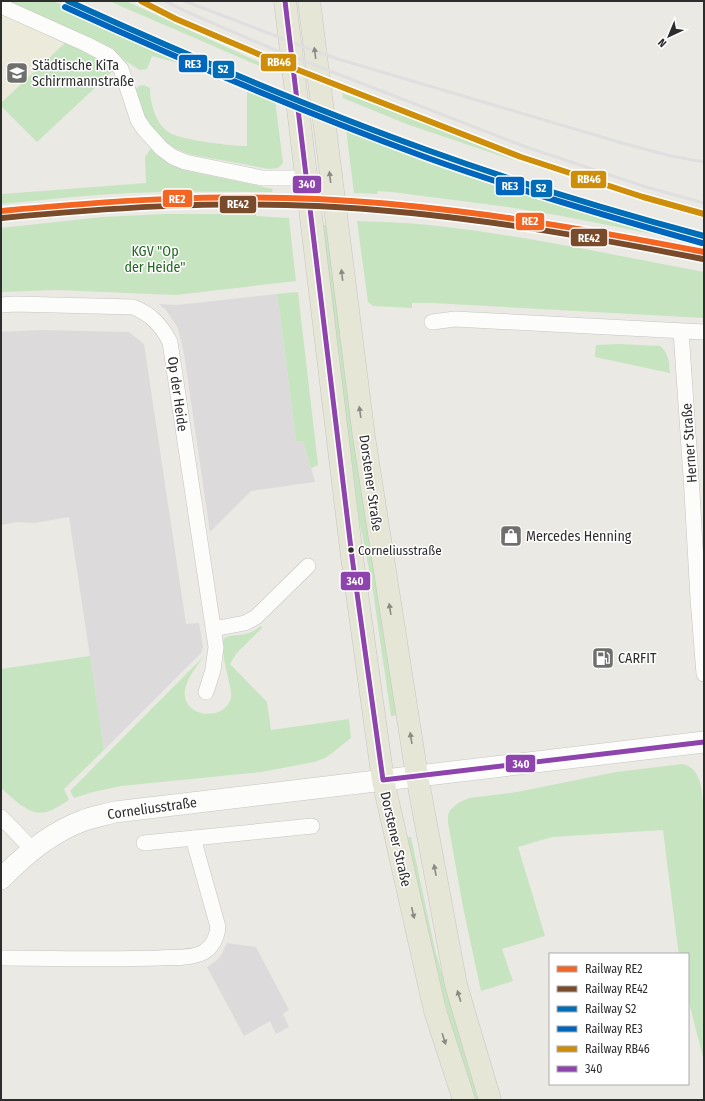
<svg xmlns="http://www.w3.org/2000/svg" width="705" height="1101" viewBox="0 0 705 1101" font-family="'Fira Sans Condensed',sans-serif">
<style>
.industrial{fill:#dcdadb}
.education{fill:#eceada}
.green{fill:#c7e4c0}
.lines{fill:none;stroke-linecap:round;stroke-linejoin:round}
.street-casing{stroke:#c4c4c3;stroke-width:16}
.secondary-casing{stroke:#c4c4c3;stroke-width:22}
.primary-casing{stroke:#c6c5c3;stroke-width:23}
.street{stroke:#fcfcfb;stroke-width:15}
.secondary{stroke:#fcfcfb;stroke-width:21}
.primary{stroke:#e6e6d7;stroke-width:22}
.rail{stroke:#dfdfe0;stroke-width:3}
.bus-1-casing{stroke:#fff;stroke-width:8}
.bus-1{stroke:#8e44ad;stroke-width:5}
.rail-1-casing{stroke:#fff;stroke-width:9}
.rail-2-casing{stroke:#fff;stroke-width:9}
.rail-3-casing{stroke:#fff;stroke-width:9}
.rail-4-casing{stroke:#fff;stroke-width:9}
.rail-5-casing{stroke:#fff;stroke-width:9}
.rail-1{stroke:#f26522;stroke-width:6}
.rail-2{stroke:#7a4b2a;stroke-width:6}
.rail-3{stroke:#006db6;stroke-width:6}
.rail-4{stroke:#0065bd;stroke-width:6}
.rail-5{stroke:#cf8e09;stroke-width:6}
.oneway{fill:#8a8a82}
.bus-dot{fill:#2d2d2d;stroke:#fff;stroke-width:1.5}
.labels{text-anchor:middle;stroke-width:3;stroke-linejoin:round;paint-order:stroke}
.bus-label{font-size:13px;fill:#2d2d2d;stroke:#fff;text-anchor:start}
.poi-label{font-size:14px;fill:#2d2d2d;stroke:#fff;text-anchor:start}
.park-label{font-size:14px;fill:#262;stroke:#fff}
.street-label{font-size:14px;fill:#2d2d2d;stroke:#fff}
.line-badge{stroke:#fff;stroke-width:1.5}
.badge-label{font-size:11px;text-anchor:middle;font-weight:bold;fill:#fff}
</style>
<rect width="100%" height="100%" fill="#eae9e4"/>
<path class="industrial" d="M276,294L279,306L296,441H303L315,482L251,491L210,532L184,354L178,328L166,310L159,304L177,305Z
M41,330L129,332L144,344L186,624L199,623L203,647L201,653L104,750L69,517L34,523L17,522L1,525V332Z
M227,943L256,947L289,1010L283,1014L289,1027L276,1034L270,1021L244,1036L207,967L216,961L221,955Z"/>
<path class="education" d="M1,14L65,43L1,103Z"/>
<path class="green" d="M7,1H53L223,75L222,77L202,69L152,56L147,69L140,70L124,60L113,49Z
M109,1H126L261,63L262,67Z
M65,43L102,59L114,70L37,142L1,106V103Z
M144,85L150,88C150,103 156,125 170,133C181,140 232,146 247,146V88L255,92L275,100L283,163L278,168L269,169L188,154L170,146L161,139L146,121L135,90L139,86Z
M342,93L409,117L516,161L409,125L343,98Z
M346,129C459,173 577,207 693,239V242L562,216L508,207L392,192L378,191L377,194L354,193Z
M151,148L155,152L184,168V170L273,189L272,192C225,192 177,191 129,193C86,195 44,200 1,204L2,194L146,183L145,157Z
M165,214H256V216L289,218L296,281L175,295L57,290L1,292V228L102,217Z
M357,221C387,222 416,223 446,227C532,237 618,256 704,272V318L432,303H412V308L373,306L368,302Z
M322,225H327C348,389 369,553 398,715L391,716L372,585L359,519Z
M298,292L318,465L311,468L303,441H296L279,306L276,294Z
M619,344L660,346C669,353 669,362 670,373L595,357L596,345Z
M261,626L262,628L236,654L230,664L267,702L271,730L349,719L351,738L331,754L325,758L314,762L261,772L121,786L93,792L74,798L70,791L204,656C197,666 187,678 185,690C181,717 224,723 231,698C232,691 229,684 228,677C225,665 222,652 223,640C227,634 238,636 245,634C251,633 256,630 261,626Z
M90,656L104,750L64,789L69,800C62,804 55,809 47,812C29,817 13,798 1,788V669Z
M683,764C704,769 702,798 704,815V1061L688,999V954H679L677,941L663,830L552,837L518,847L545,936L502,949L513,981L481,991L463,907L448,823V815L450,810L458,803L469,798L517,792L616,772Z
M405,837H411L435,950L480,1100H474L453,1031L430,950Z"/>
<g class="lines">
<g class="street-casing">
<path id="street" d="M1,6L86,44L109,56L121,69L138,120L144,129L161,148L173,157L185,162L262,178H306
M1,305L15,304L133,307C151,314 161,325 170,342L216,647L213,670L206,692
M432,322L455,319L704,332
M681,331L692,492L698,599L704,674
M213,629L245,623L256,617L308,566
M1,817L33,850
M144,843L312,826
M1,958C54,958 106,960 159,958C173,957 191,959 204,952C213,946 217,937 218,927L193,838"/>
</g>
<g class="secondary-casing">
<path id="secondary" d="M1,879C24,855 50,833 82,821C92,817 104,815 115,812L704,742"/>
</g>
<g class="primary-casing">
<path id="primary" d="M285,1L352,557L383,780L435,1011L464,1100
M309,1L364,437L417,776L456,985L490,1100"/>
</g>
<use href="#street" class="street"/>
<use href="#secondary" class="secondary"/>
<use href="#primary" class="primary"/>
<path class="rail" d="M165,1L187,12L268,47L526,147L646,187L704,203
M185,1L307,48L338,59L622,143L671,156L704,162"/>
<g class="bus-1-casing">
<path id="bus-1" d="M285,1L352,557L383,780L704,742"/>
</g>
<use href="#bus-1" class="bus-1"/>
<g class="rail-1-casing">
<path id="rail-1" d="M1,211C106,201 211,194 317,199C447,205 576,227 704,252"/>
</g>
<g class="rail-2-casing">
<path id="rail-2" d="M2,218C106,208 212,201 317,206C447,212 575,234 703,259"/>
</g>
<g class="rail-3-casing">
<path id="rail-3" d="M68,1C186,55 305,106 427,150C518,183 611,211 704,236"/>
</g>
<g class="rail-4-casing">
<path id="rail-4" d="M65,7C183,61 303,112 425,157C516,190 609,217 702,243"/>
</g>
<g class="rail-5-casing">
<path id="rail-5" d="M141,1L176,19L270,59L521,157L643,197L704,214"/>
</g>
<use href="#rail-1" class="rail-1"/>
<use href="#rail-2" class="rail-2"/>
<use href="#rail-3" class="rail-3"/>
<use href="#rail-4" class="rail-4"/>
<use href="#rail-5" class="rail-5"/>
</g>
<defs><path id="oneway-solid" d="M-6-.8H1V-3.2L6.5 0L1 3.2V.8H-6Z"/></defs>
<g class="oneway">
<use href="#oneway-solid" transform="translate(315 53) rotate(-97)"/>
<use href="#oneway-solid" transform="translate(330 177) rotate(-97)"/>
<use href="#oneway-solid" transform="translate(342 275) rotate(-97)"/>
<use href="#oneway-solid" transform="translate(360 412) rotate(-98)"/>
<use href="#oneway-solid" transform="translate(390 609) rotate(-99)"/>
<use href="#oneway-solid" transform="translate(411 738) rotate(-99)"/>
<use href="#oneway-solid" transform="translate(435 870) rotate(-101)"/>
<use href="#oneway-solid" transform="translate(413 913) rotate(77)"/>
<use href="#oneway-solid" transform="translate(459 996) rotate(-107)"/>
<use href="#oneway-solid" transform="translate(444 1039) rotate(72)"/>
</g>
<defs>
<g id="school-square" transform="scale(1.15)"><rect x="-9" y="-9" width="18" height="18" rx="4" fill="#6f6f6d" stroke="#fff"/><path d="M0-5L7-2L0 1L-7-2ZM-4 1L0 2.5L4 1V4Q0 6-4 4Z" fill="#fff"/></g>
<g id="shop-square" transform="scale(1.15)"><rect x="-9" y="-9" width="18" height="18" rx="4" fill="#6f6f6d" stroke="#fff"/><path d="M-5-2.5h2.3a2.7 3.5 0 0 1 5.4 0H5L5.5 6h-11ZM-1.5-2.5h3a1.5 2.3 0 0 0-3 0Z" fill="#fff"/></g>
<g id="fuel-square" transform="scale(1.15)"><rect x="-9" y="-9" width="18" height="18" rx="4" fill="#6f6f6d" stroke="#fff"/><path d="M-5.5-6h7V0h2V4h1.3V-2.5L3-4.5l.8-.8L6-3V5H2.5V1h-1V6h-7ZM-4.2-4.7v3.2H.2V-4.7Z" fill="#fff"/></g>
</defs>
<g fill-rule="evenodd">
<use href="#school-square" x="17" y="73"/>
<use href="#shop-square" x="511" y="536"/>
<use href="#fuel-square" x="603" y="658"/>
</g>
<circle class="bus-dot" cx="351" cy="550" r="3.5"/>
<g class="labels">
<g class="bus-label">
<text x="358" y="555">Corneliusstraße</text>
</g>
<g class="poi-label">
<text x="32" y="70">Städtische KiTa<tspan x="32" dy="16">Schirrmannstraße</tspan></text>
<text x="526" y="541">Mercedes Henning</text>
<text x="618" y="663">CARFIT</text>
</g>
<g class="park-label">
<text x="155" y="256">KGV "Op<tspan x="155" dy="16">der Heide"</tspan></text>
</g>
<g class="street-label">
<text transform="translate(178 394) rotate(82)" y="5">Op der Heide</text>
<text transform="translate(689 443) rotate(-94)" y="5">Herner Straße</text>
<text transform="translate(371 483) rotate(82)" y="5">Dorstener Straße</text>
<text transform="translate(152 808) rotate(-8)" y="5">Corneliusstraße</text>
<text transform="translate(396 839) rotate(77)" y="5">Dorstener Straße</text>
</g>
</g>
<g class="line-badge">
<rect x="260" y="53" width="37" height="19" rx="4" fill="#cf8e09"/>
<rect x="178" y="54" width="30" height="19" rx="4" fill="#0065bd"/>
<rect x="212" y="60" width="23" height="19" rx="4" fill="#006db6"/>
<rect x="570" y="170" width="37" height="19" rx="4" fill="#cf8e09"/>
<rect x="292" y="175" width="30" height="19" rx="4" fill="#8e44ad"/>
<rect x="495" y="176" width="30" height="20" rx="4" fill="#0065bd"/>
<rect x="530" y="179" width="23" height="19" rx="4" fill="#006db6"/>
<rect x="162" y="189" width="31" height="19" rx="4" fill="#f26522"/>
<rect x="219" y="195" width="38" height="19" rx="4" fill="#7a4b2a"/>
<rect x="515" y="212" width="30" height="19" rx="4" fill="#f26522"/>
<rect x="570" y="228" width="38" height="19" rx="4" fill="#7a4b2a"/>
<rect x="340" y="571" width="31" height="20" rx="4" fill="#8e44ad"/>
<rect x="505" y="754" width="31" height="19" rx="4" fill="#8e44ad"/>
</g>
<g class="badge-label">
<text x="279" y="66">RB46</text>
<text x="193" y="68">RE3</text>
<text x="223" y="73">S2</text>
<text x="589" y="183">RB46</text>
<text x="307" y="188">340</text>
<text x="510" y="190">RE3</text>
<text x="541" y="192">S2</text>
<text x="177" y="203">RE2</text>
<text x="238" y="208">RE42</text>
<text x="530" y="225">RE2</text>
<text x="589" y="242">RE42</text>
<text x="355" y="585">340</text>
<text x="521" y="768">340</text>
</g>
<rect width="705" height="1101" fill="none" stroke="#2d2d2d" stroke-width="4"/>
<rect x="549" y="953" width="140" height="132" fill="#ffffff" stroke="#ababab"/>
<rect x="557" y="966" width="20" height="6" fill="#f26522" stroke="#ababab"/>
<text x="585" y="973" font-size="12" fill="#2d2d2d">Railway RE2</text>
<rect x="557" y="986" width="20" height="6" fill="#7a4b2a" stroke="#ababab"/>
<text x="585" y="993" font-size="12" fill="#2d2d2d">Railway RE42</text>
<rect x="557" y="1006" width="20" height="6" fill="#006db6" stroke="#ababab"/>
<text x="585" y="1013" font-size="12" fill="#2d2d2d">Railway S2</text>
<rect x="557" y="1026" width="20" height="6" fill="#0065bd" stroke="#ababab"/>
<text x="585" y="1033" font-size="12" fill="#2d2d2d">Railway RE3</text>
<rect x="557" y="1046" width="20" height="6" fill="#cf8e09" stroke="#ababab"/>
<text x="585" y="1053" font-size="12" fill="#2d2d2d">Railway RB46</text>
<rect x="557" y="1066" width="20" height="6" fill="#8e44ad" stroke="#ababab"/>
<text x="585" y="1073" font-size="12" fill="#2d2d2d">340</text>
<g transform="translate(669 36) rotate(224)" stroke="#ffffff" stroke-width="3" paint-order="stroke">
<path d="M0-3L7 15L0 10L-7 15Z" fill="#2d2d2d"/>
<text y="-6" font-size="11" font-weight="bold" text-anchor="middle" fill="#2d2d2d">N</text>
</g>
</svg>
